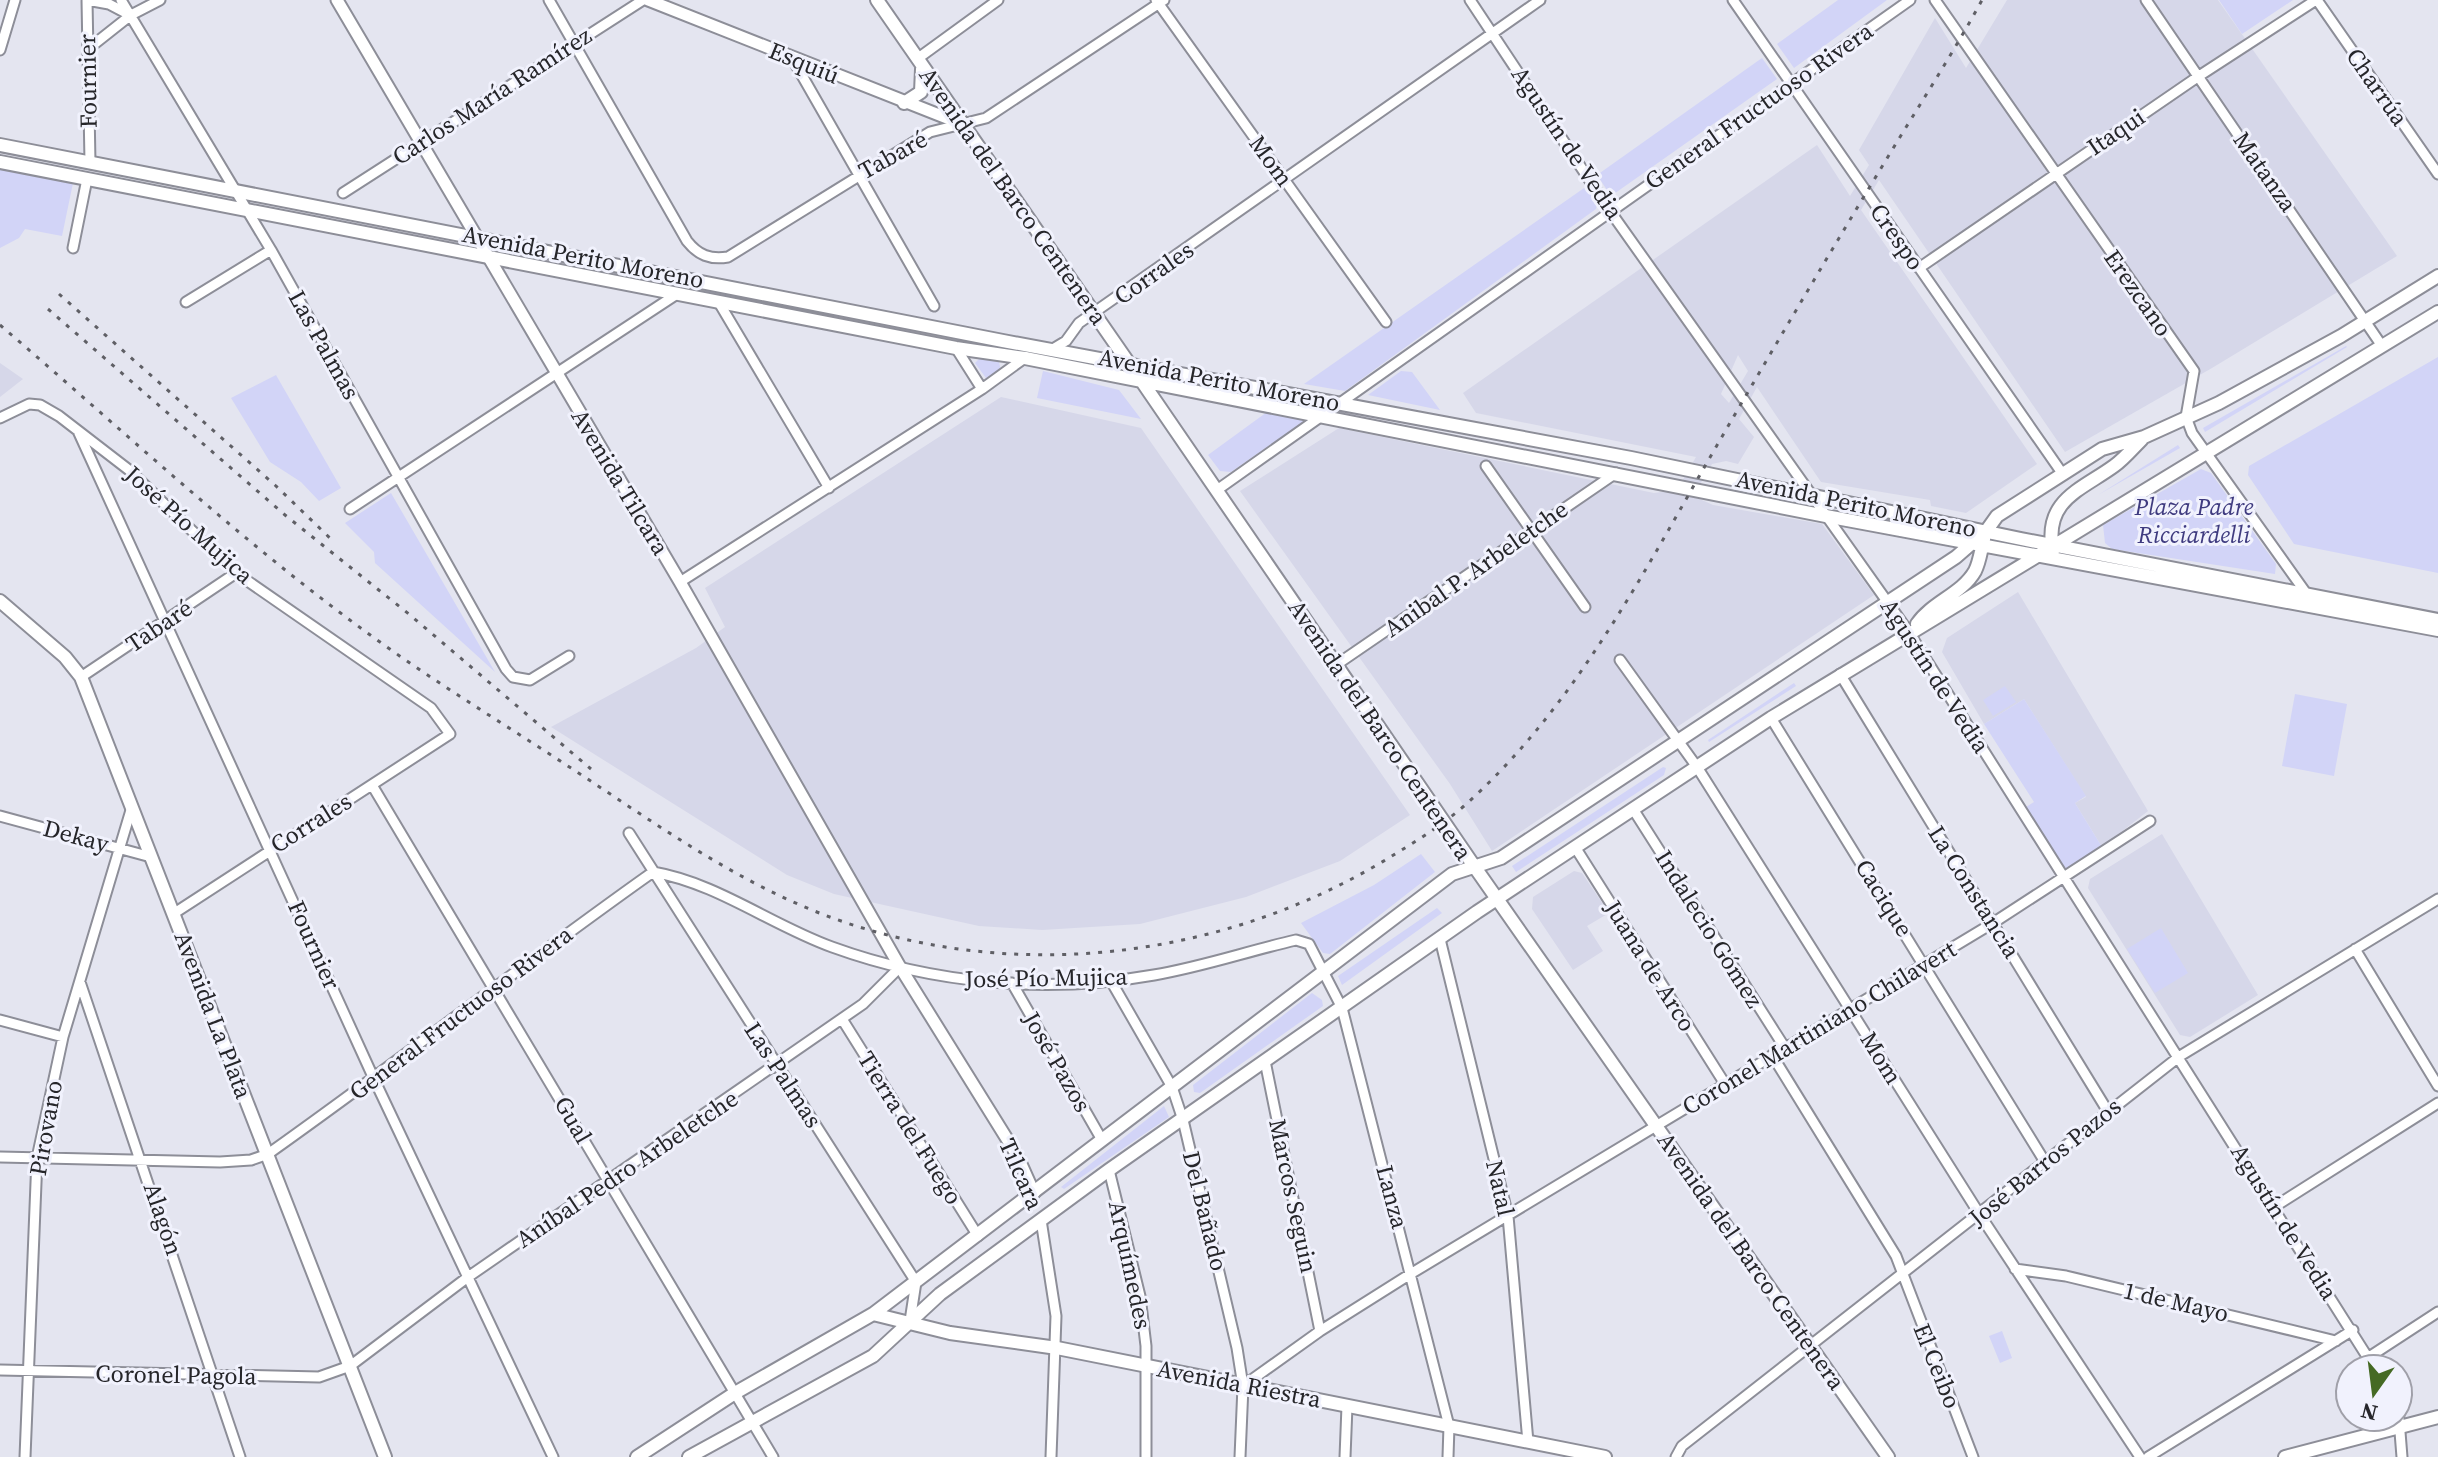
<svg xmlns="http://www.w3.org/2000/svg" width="2438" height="1457" viewBox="0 0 2438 1457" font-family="'Source Serif 4',serif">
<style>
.built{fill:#d6d7e9;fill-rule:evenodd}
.green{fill:#d2d4f7}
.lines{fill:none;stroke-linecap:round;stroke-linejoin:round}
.minor-casing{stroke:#8d8e98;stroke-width:13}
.tertiary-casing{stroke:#8d8e98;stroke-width:15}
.secondary-casing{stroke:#8d8e98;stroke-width:16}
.minor{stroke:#fff;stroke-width:9}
.tertiary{stroke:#fff;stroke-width:11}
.secondary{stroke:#fff;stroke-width:12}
.rail{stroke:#5f5f65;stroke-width:3;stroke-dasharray:4 8;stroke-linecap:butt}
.labels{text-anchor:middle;stroke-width:6;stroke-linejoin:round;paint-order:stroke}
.street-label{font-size:24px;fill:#26262a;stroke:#f1f2fd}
.park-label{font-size:24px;font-style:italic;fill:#3f3b7f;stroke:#f1f2fd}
</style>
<rect width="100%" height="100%" fill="#e4e5f0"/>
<path class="built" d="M2007,0H2218L2397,256L2212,368L2065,452L1879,180L1861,210L2037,464L1966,513L1931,506L1930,500L1821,482L1757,387L1739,419L1754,437L1738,464L1726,461L1712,464L1693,496L1713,505L1822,524L1874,595L1492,851L1450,784L1240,491L1339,428L1654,493L1677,490L1696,457L1476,413L1463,393L1817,145L1850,196L1869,165L1859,150L1935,18L1966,68ZM1738,355L1748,371L1729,403L1721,394Z
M0,363L23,379L0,397Z
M1001,397L1141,428L1410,815L1340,861L1246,897L1140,924L1042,930L979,926L834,894L787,875L551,727L696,648L725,627L705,588Z
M2018,592L2148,811L2102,847L2075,803L2086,797L2024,699L1984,724L1942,652L1947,638Z
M2162,834L2258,995L2190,1037L2180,1035L2088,888L2090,879Z
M1574,871L1582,873L1609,913L1587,926L1603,951L1573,970L1532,909L1533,897Z"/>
<path class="green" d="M1838,0H1887L1794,68L1777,44Z
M2219,0H2293L2242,34Z
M1762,58L1777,79L1611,196L1597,175Z
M0,169L73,183L62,236L25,229L19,238L0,248Z
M1587,186L1598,201L1596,209L1345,391L1304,384Z
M2346,346L2347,347L2205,432L2203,428Z
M2438,357V573L2294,544L2248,475L2249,466Z
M980,358L999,362L1001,371L986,378L975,363Z
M1043,371L1119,390L1141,419L1037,398Z
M1401,371L1412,372L1440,410L1368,395Z
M276,375L341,488L319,501L301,482L270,462L231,398Z
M1267,412L1306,420L1231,472L1220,471L1208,455Z
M2178,445L2180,448L2098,495Z
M2201,469L2211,473L2276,564L2275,574L2112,549L2105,543L2103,525Z
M391,493L495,672L375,563L374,552L345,523Z
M1794,683L1796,686L1709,742L1708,740Z
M2005,686L2016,702L1993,716L1983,700Z
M2295,694L2347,704L2334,776L2282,766Z
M2024,699L2086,796L2075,803L2102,847L2065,870L2026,807L2034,802L1984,724Z
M1663,767L1666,768L1664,775L1516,872L1512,866Z
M1421,854L1435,872L1330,954L1323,953L1301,923L1374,885Z
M1437,908L1442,913L1342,985L1338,976Z
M2161,928L2188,973L2155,993L2127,949Z
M1312,993L1322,1000L1323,1006L1200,1093L1194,1092L1193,1085Z
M1164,1106L1169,1117L1064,1189L1061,1187Z
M2002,1331L2012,1358L2000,1363L1989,1336Z"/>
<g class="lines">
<g class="minor-casing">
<path id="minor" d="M87,0L90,162
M87,0L109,4L128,14
M121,0L271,250L506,669L513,677L530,680L569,656
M549,0L687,241C698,255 710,260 728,257L930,132L986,118L1164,0
M1156,0L1386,322
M1470,0L1610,211L1908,631L2375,1369
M1733,0L2062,473
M1935,0L2194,371L2186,417L2192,433L2306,593
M2146,0L2382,346
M2317,0L2438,174
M88,49L131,15L160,0
M0,50L15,0
M792,58L934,306
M917,59L998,0
M343,193L643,0
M73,248L87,179
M1919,268L2199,76L2316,0
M718,301L829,488
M186,302L271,250
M956,348L982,389
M1051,350L1066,341L1079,323L1540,0
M0,418L29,404L40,405L59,416L129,470L236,573L431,708L450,734L173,914
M78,431L374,1079L553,1457
M1486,466L1585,607
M1217,490L1910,0
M350,509L677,294
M680,582L982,389L1026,357
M1620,660L1697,767L1980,1215L2140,1457
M1336,665L1616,473
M1840,674L2107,1110
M81,677L236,573
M1771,718L2045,1162
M372,785L773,1457
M1633,809L1785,1048
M0,816L151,857
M629,833L916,1282L910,1321
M1575,847L1725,1084
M653,872C717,883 771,925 832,947C934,984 1047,994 1154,975C1202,967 1248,951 1296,940L1309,944L1342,1008L1449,1426L1448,1457
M1440,939L1508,1216L1528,1442
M2355,949L2438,1086
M1111,981L1172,1087L1183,1120L1237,1348L1243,1386L1240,1457
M80,982L240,1457
M1012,983L1102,1140
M842,1019L978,1236
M0,1020L63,1037
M1772,1055L1896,1256L1973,1457
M1265,1061L1320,1331
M0,1157L220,1162L251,1160L268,1154C398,1062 523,964 653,872
M1109,1170L1140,1296L1146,1346V1457
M2274,1207L2438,1103
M1041,1220L1056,1316L1051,1457
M2015,1269L2066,1276L2336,1341
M2369,1357L2438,1312
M0,1370L319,1377L350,1366L468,1277L863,1004L900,967
M1243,1386L1320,1331L1412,1273L1993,923L2150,821
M2398,1407L2402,1457
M25,1457L37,1158L63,1037L131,810
M1345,1457L1347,1406
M1676,1457L1682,1446L2180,1056L2438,899
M2148,1457L2353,1330"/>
</g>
<g class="tertiary-casing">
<path id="tertiary" d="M337,0L680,582L900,967L1017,1155L1034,1193
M648,0L962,124"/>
</g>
<g class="secondary-casing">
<path id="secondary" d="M877,0L1130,365
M904,103L921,92L922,69
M0,145L1003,341L1631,458L2021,539L2438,620
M0,162L956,348L1025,358L1831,517L2438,630
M1141,380L1474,866L1888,1457
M2053,551C2043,500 2081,490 2114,466C2124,459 2133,448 2142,439
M0,601L65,657L81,677L385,1457
M1917,624C1932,602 1962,594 1975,571C1980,561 1981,549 1984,539
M873,1314L950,1333L1057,1348L1605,1457
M637,1457L735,1393L873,1314L1452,874L1501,858L1956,557L1987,530L1997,516L2102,449L2144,437L2219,403L2341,336L2438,276
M689,1457L873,1356L940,1294L1109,1170L1477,912L1771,718L2438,312
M2285,1457L2438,1417"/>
</g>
<use href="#minor" class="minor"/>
<use href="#tertiary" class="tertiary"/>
<use href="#secondary" class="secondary"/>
<path class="rail" d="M59,294L276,486L333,541
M48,309L285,515L410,615L591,769
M0,325C118,426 233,534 358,626C429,679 506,725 580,774C665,830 750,891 847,923C1026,983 1227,956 1387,859C1413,843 1440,827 1464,806C1571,711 1639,581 1709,459C1767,359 1826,259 1886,160C1918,107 1952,55 1982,0"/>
</g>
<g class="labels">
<g class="street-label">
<text transform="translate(804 63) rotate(22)" y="8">Esquiú</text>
<text transform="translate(88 81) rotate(-91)" y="8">Fournier</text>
<text transform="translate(2377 87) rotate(55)" y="8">Charrúa</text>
<text transform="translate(492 96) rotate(-33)" y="8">Carlos María Ramírez</text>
<text transform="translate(1759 106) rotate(-35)" y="8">General Fructuoso Rivera</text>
<text transform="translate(2116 132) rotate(-34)" y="8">Itaqui</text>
<text transform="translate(1567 143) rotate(56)" y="8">Agustín de Vedia</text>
<text transform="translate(893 155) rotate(-29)" y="8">Tabaré</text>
<text transform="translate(1271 161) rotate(54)" y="8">Mom</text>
<text transform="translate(2265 172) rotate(55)" y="8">Matanza</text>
<text transform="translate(1013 196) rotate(55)" y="8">Avenida del Barco Centenera</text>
<text transform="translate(1897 237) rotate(55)" y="8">Crespo</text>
<text transform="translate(583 257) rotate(11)" y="8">Avenida Perito Moreno</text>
<text transform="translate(1154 273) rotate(-35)" y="8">Corrales</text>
<text transform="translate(2138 293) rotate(55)" y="8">Erezcano</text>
<text transform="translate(324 345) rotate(61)" y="8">Las Palmas</text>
<text transform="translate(1219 380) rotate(11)" y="8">Avenida Perito Moreno</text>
<text transform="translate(620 482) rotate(59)" y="8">Avenida Tilcara</text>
<text transform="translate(1856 504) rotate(12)" y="8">Avenida Perito Moreno</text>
<text transform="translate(189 525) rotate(42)" y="8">José Pío Mujica</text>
<text transform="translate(1476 569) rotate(-35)" y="8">Anibal P. Arbeletche</text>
<text transform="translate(159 626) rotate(-34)" y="8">Tabaré</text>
<text transform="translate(1935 676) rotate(57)" y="8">Agustín de Vedia</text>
<text transform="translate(1380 730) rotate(56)" y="8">Avenida del Barco Centenera</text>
<text transform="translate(311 823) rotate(-32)" y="8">Corrales</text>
<text transform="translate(76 836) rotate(15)" y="8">Dekay</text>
<text transform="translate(1974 892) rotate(58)" y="8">La Constancia</text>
<text transform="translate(1884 898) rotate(58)" y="8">Cacique</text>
<text transform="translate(1709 929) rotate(58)" y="8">Indalecio Gómez</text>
<text transform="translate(314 945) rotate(66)" y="8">Fournier</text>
<text transform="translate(1650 966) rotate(58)" y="8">Juana de Arco</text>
<text transform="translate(1046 978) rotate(-1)" y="8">José Pío Mujica</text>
<text transform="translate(461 1013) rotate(-37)" y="8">General Fructuoso Rivera</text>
<text transform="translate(213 1015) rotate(69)" y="8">Avenida La Plata</text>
<text transform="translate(1819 1028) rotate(-31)" y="8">Coronel Martiniano Chilavert</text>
<text transform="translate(1881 1058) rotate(58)" y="8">Mom</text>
<text transform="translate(1057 1062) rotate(60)" y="8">José Pazos</text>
<text transform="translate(783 1075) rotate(57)" y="8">Las Palmas</text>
<text transform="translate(573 1120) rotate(60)" y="8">Gual</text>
<text transform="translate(46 1128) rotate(-80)" y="8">Pirovano</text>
<text transform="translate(910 1128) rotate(58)" y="8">Tierra del Fuego</text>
<text transform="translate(2045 1162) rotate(-39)" y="8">José Barros Pazos</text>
<text transform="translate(627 1169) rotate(-34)" y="8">Aníbal Pedro Arbeletche</text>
<text transform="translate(1021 1174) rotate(66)" y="8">Tilcara</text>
<text transform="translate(1500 1188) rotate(77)" y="8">Natal</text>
<text transform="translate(1293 1196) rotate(78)" y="8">Marcos Seguin</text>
<text transform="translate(1392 1197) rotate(75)" y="8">Lanza</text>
<text transform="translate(1205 1211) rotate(76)" y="8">Del Bañado</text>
<text transform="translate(163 1219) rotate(71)" y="8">Alagón</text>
<text transform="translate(2284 1222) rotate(58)" y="8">Agustín de Vedia</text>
<text transform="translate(1751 1261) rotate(55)" y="8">Avenida del Barco Centenera</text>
<text transform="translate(1130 1265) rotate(78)" y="8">Arquímedes</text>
<text transform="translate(2176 1302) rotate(13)" y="8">1 de Mayo</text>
<text transform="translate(1937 1366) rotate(68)" y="8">El Ceibo</text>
<text transform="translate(176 1375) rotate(1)" y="8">Coronel Pagola</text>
<text transform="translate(1239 1384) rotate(11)" y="8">Avenida Riestra</text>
</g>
<g class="park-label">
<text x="2194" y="515">Plaza Padre<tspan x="2194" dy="28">Ricciardelli</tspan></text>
</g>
</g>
<g transform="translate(2374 1393) rotate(194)"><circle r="38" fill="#f1f2fd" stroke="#a0a0a9" stroke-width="2"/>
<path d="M0-6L14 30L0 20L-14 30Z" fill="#456a24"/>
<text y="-12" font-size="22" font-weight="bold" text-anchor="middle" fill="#26262a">N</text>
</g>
</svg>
